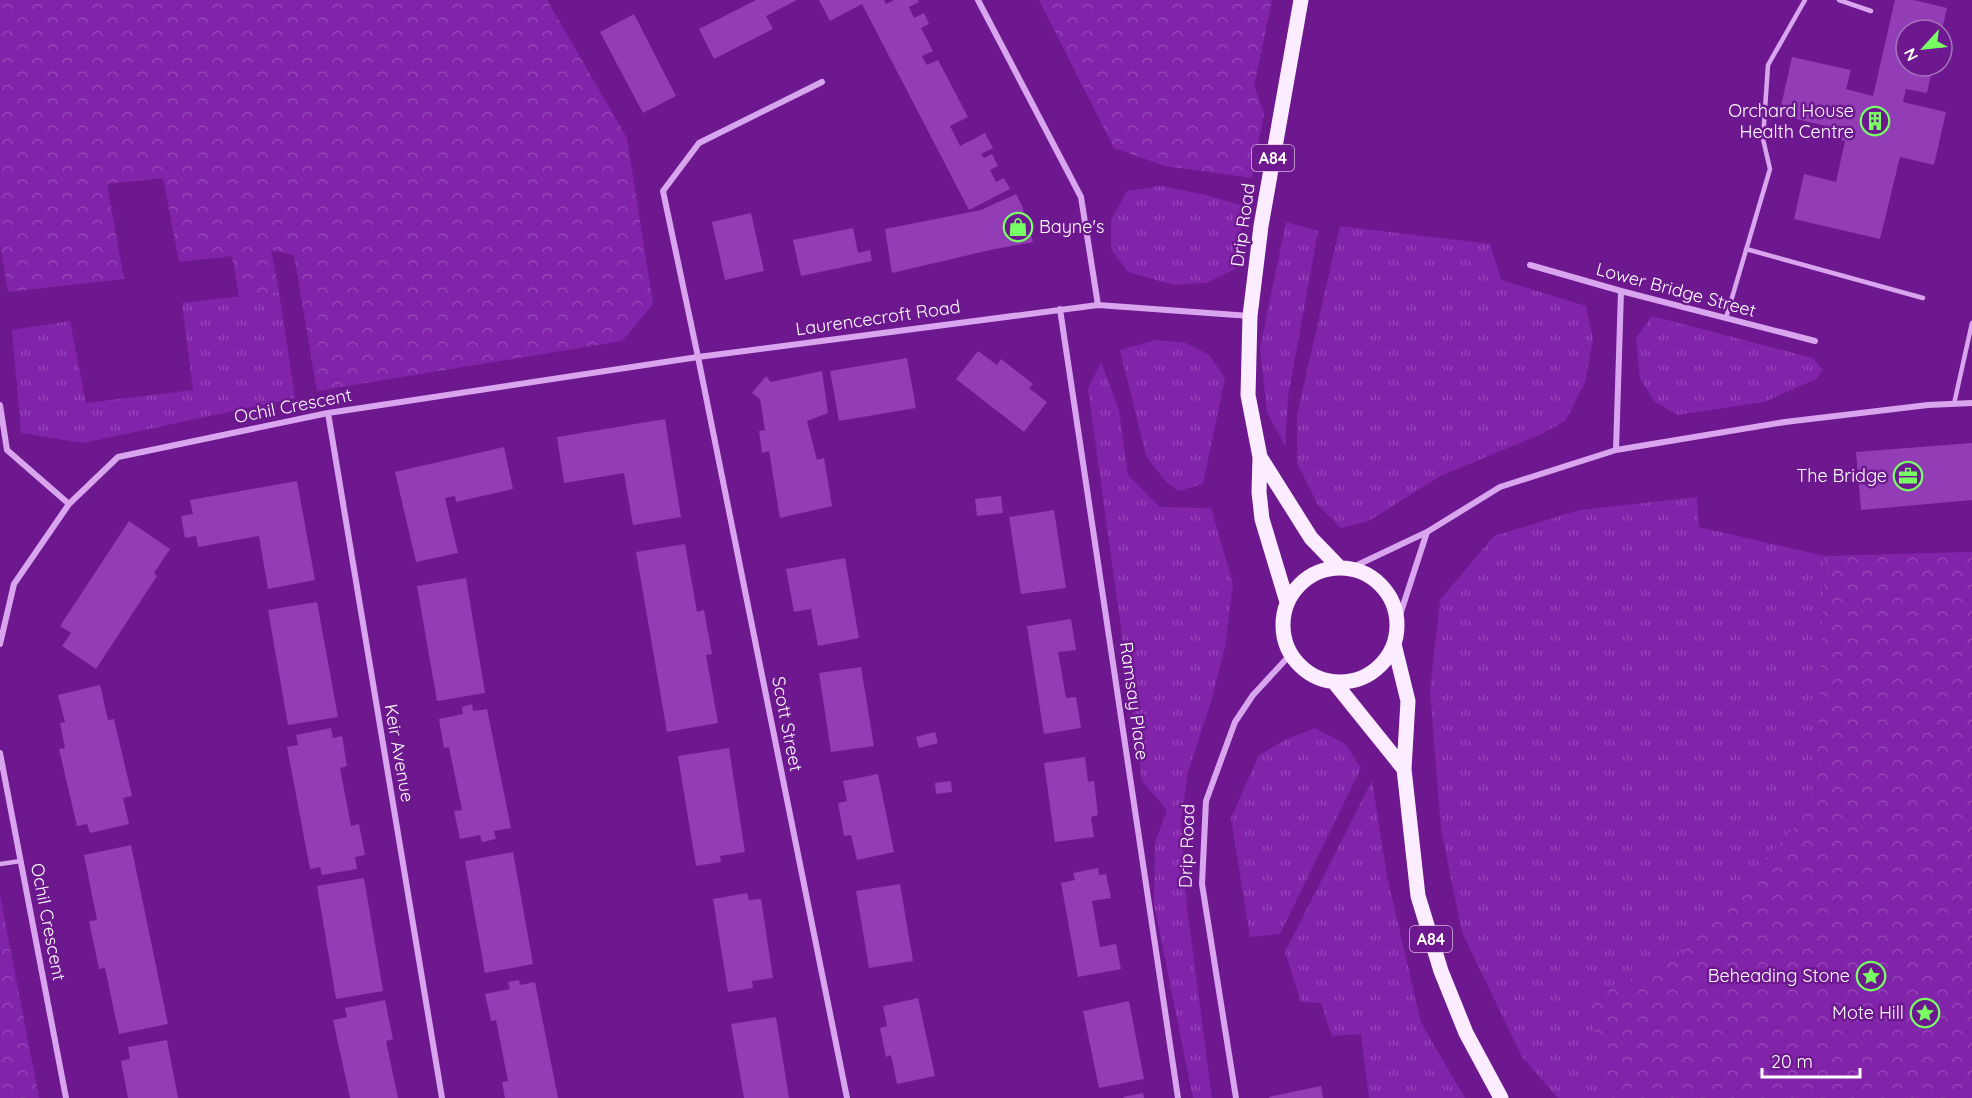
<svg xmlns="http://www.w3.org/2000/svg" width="1972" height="1098" viewBox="0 0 1972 1098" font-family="Quicksand,sans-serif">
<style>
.grass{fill:url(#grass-tufts)}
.forest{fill:url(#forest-crowns)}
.building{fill:#923db5}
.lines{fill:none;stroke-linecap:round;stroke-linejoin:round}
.service{stroke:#d9a5ef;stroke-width:4.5}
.minor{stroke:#d9a5ef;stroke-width:6}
.primary{stroke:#fbedff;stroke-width:15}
.labels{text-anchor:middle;stroke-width:5;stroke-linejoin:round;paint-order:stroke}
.shield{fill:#6d188f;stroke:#d3badd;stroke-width:1.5}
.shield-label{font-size:16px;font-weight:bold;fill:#fff}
.poi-label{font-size:18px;fill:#fff;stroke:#6d188f;text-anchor:end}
.street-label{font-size:18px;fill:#fff;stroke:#6d188f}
</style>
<defs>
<pattern id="grass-tufts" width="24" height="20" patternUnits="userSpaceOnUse" patternTransform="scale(1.5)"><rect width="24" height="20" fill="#8224aa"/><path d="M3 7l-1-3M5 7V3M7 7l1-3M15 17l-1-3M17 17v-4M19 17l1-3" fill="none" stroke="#9545b7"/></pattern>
<pattern id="forest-crowns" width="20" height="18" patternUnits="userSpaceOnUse" patternTransform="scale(1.5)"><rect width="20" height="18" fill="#8224aa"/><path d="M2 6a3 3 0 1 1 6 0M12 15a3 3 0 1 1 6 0" fill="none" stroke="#9545b7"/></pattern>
</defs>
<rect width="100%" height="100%" fill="#6d188f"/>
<path class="grass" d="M1160,186L1202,194L1244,206L1235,269L1206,283L1174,285L1128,272L1111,249V220L1127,191Z
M1286,222L1318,231L1288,397L1285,446L1267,412L1260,348Z
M1340,226L1490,244L1501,280L1586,306L1593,339L1585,382L1566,420L1544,433L1440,476L1369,521L1341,528L1318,505L1297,463V415Z
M279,292L295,398L83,443L21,433L12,330L70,321L86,403L193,390L182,303Z
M1652,316L1813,358L1823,370L1816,379L1764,402L1677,415L1655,402L1640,379L1636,338Z
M1156,340L1186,343L1209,355L1225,378L1203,484L1178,491L1166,482L1146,456L1120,350Z
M1101,362L1119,410L1128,475L1160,507L1211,508L1233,584L1225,647L1211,702L1188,772L1181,822L1187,908L1212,1098H1193L1154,904L1155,842L1167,810L1142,781L1088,389Z
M1697,497L1699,527L1825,556L1815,804L1675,960L1585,998L1612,1098H1558L1522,1057L1462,932L1441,830L1430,690L1440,600L1494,536L1580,510Z
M1315,728L1345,744L1361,768L1280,934L1250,937L1231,818L1259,755L1287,739Z
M1372,781L1387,876L1421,1023L1465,1098H1369L1361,1034L1332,1036L1321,1003L1301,1002L1285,952Z"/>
<path class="forest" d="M0,0H547L627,138L653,304L622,341L317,391L294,255L271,250L279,292L239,297L232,256L179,262L163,178L107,184L124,279L8,292L0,245Z
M1039,0H1272L1254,86L1264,113L1252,178L1165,166L1114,148Z
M1972,552V1098H1612L1585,998L1675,959L1815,804L1825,556Z
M0,894L1,900L39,1098H0Z"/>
<path class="building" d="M756,0H797L766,16L773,29L714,59L699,29Z
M819,0H884L886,4L894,0H918L919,2L909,7L914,18L924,13L929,24L921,28L933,51L922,56L927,65L938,60L968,117L950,126L960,146L985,133L993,148L981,154L984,158L992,154L998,166L990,170L996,182L1004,178L1010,189L969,210L862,4L830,21Z
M1895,0H1914L1947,8L1942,30H1906V66H1933L1927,93L1906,89L1903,102L1946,112L1934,165L1900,157L1880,239L1794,219L1804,174L1836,182L1845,141L1833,138L1835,128L1779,115L1792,57L1851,70L1846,89L1873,96Z
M634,14L676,96L643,113L600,32Z
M1016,194L1022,206L1033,242L990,250L892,273L885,229L981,210Z
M751,213L764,271L725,280L712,222Z
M853,228L858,253L870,250L872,261L801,276L793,240Z
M978,351L997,365L1001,359L1033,384L1029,388L1047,402L1024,432L956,379Z
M907,358L916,408L839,421L830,371Z
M822,371L828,413L807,421L817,460L824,458L832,506L780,518L769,451L762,453L759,431L765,430L760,399L752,393L766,376L771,382Z
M665,419L681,517L633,525L624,473L564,483L557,437Z
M1972,443V500L1861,510L1856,452Z
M504,447L513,489L456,502L455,496L445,498L458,553L416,562L395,472Z
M297,481L315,580L268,589L259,536L198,547L196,536L185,538L181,516L193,514L190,500Z
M1001,496L1003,513L977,516L975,499Z
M1054,510L1066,588L1021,594L1009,517Z
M129,521L170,549L154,573L157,576L96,669L62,646L71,633L60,626Z
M685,544L697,612L704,610L712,654L706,655L718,723L667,732L636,552Z
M845,558L859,638L818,646L811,609L794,612L786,569Z
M466,578L485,693L437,701L417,586Z
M317,602L338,717L288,725L268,610Z
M1071,619L1076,650L1058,652L1066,698L1076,697L1081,728L1044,734L1027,626Z
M861,667L874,746L831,752L819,673Z
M100,685L108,720L114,719L132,796L123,798L129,824L90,833L87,824L77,826L59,749L65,748L60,723L65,722L58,695Z
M472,704L473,711L487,709L511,828L494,831L496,839L482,842L480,835L460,839L454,811L462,810L449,747L444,748L439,719L463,714L462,707Z
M331,728L333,738L342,736L347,766L340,768L351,826L359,824L365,855L355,857L357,869L322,875L320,867L310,869L287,747L298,745L296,735Z
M935,732L938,743L919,748L916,737Z
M729,748L745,852L720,856L721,862L696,866L678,756Z
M1085,757L1088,782L1094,781L1098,815L1091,817L1094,837L1055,842L1044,763Z
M878,774L894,852L857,860L851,835L844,836L838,803L847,801L843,781Z
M951,781L952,792L936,794L935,783Z
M131,845L168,1024L119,1034L105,968L99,969L89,921L97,920L84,855Z
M513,852L533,964L485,973L465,861Z
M1098,868L1099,875L1106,874L1111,898L1092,901L1100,947L1116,944L1121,969L1078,977L1061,883L1075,880L1073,873Z
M364,878L383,991L336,999L317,886Z
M900,884L913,961L869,968L856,891Z
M747,893L749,900L761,899L773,978L752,981L753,988L728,992L713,899Z
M519,980L520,985L535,982L558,1098H505L502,1082L508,1081L496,1020L491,1021L485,994L510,989L508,982Z
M918,998L935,1076L897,1084L891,1055L886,1057L880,1028L887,1026L883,1006Z
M385,1000L393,1039L386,1041L398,1098H350L333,1020L347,1017L345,1008Z
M1129,1001L1144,1079L1099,1088L1083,1011Z
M776,1017L789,1098H744L731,1024Z
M167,1040L178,1098H128L121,1061L130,1059L128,1047Z
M1321,1086L1323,1098H1269V1097Z
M1143,1093L1144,1098H1124L1123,1097Z"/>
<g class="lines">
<path class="service" d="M1839,0L1871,11
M1746,249L1923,298
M1726,318L1770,169L1763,139L1768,65L1805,0
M1954,404L1972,323
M0,864L21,861"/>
<path class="minor" d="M822,82L699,143L663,191L698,357L1098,305L1081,197L978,0
M1530,265L1621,291L1815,341
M1098,305L1250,316
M1060,309L1178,1098
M0,405L7,450L69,504
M328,413L442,1098
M1616,450L1621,291
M1351,568L1427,532L1500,487L1616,450L1785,422L1928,405L1972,403
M1398,621L1427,532
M0,644L14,584L69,504L118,457L328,413L698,357L847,1098
M0,753L66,1098
M1236,1098L1202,884L1206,801L1235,722L1253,695L1290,655"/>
<path class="primary" d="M1260,457L1311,538L1340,568
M1283 625a57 57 0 1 1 114 0a57 57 0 1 1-114 0Z
M1287,602L1262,519L1259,492L1260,457L1248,395L1250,316L1261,226L1301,0
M1394,644L1408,701L1404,769L1418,896L1441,971L1466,1033L1501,1098
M1334,682L1404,769"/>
</g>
<defs>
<g id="building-ring" transform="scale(1.5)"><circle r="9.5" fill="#6d188f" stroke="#78ff63" stroke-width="1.5"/><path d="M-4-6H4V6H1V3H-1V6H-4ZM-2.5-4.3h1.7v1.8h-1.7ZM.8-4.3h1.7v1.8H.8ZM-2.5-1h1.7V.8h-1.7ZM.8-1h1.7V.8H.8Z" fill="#78ff63"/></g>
<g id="shop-ring" transform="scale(1.5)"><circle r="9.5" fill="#6d188f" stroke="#78ff63" stroke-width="1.5"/><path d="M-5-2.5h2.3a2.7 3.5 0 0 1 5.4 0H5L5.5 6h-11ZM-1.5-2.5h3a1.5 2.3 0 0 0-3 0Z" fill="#78ff63"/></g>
<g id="office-ring" transform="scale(1.5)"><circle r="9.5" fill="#6d188f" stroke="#78ff63" stroke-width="1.5"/><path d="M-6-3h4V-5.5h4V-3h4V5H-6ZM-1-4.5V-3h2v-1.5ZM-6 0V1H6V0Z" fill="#78ff63"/></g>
<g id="sight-ring" transform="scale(1.5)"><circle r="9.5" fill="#6d188f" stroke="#78ff63" stroke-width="1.5"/><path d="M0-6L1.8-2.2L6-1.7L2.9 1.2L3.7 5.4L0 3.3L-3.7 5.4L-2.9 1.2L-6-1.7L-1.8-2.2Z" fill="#78ff63"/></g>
</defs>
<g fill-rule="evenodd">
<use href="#building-ring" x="1875" y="121"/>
<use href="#shop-ring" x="1018" y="227"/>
<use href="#office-ring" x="1908" y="476"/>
<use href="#sight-ring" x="1871" y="976"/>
<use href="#sight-ring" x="1925" y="1013"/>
</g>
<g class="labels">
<g class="shield">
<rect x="1252" y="145" width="42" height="26" rx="4.5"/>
<rect x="1410" y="926" width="42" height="26" rx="4.5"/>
</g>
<g class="shield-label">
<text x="1273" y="164">A84</text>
<text x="1431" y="945">A84</text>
</g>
<g class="poi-label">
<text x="1854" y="117">Orchard House<tspan x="1854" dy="21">Health Centre</tspan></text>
<text x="1039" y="233" text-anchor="start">Bayne's</text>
<text x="1887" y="482">The Bridge</text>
<text x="1850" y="982">Beheading Stone</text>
<text x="1904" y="1019">Mote Hill</text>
</g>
<g class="street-label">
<text transform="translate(1243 225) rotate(-82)" y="6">Drip Road</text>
<text transform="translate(1676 290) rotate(15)" y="6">Lower Bridge Street</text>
<text transform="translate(878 318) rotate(-8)" y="6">Laurencecroft Road</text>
<text transform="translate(293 406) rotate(-11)" y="6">Ochil Crescent</text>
<text transform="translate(1134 701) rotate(82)" y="6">Ramsay Place</text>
<text transform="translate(787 724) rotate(79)" y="6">Scott Street</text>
<text transform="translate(399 753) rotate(80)" y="6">Keir Avenue</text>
<text transform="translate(1187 846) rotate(-88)" y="6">Drip Road</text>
<text transform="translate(48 922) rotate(79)" y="6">Ochil Crescent</text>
</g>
</g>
<g transform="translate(1924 48) rotate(243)"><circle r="28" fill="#6d188f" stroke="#a774bc" stroke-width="1.5"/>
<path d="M0-4.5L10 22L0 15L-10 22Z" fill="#78ff63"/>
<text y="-9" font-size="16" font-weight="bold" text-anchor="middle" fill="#ffffff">N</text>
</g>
<path d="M1762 1068v9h98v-9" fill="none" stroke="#ffffff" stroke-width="3"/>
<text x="1771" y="1068" font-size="18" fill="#ffffff" stroke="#6d188f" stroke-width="4.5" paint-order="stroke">20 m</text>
</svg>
